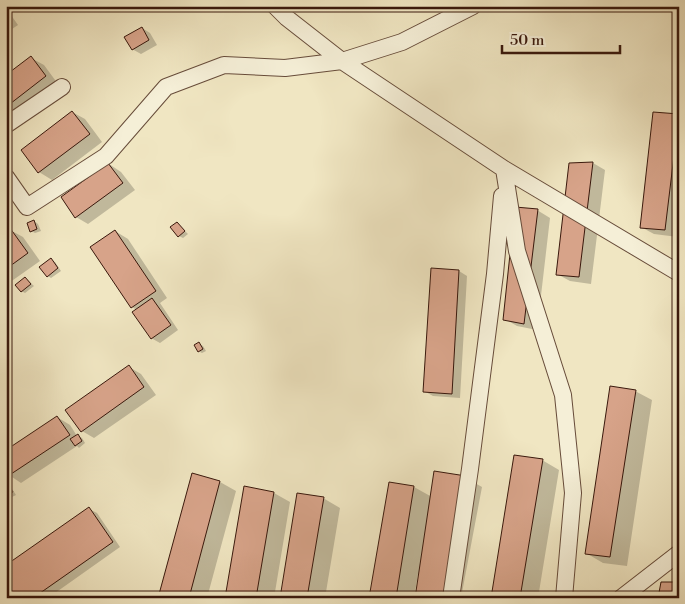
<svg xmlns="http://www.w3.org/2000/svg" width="685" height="604" viewBox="0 0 685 604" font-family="'Libre Bodoni',serif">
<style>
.shadow{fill:#0003}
.building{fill:#d7a389;stroke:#39180c}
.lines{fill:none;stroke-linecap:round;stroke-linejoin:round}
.minor-casing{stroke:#674c3a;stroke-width:18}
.minor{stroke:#f5efd7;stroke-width:16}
</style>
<rect width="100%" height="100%" fill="#f0e6c2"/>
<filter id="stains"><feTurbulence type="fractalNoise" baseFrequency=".004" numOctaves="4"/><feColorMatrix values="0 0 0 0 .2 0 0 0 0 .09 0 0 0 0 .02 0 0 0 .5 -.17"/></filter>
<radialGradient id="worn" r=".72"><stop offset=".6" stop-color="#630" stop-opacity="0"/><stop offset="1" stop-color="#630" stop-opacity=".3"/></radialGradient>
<path class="shadow" d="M6,8L18,25L6,33Z
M142,28L150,33L157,45L141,54L132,49Z
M31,58L44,65L58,84L6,123V76Z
M72,112L85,119L102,142L52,180L39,172L22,150Z
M679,115L678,237L654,234L641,227Z
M593,163L605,170L591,284L570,281L557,274Z
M109,164L121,172L135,190L88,224L76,217Z
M537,210L550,218L537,330L517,326L505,319Z
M34,221L38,224L41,231L35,233L31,231Z
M177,223L188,234L183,238L179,236Z
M10,230L23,237L40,261L6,285V233Z
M115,231L128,239L167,298L160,303L178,330L160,343L151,338L137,310L132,307Z
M51,260L55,262L61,271L51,278L48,276Z
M432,270L459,271L467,276L460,398L433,396L424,391Z
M25,278L34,286L25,293L21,291Z
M199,344L203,346L206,351L202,353L198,351Z
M129,367L141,374L156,395L94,438L82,431Z
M635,391L652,400L627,566L603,563L586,553Z
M57,417L70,425L77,436L82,438L85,443L79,448L77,446L21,483L9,475Z
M542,460L559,470L538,598H492Z
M466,478L482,487L461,598H416L420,574H418L414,598H371L390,483L414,487L432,497Z
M6,482L9,484L16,495L6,500Z
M220,482L236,491L207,598H160Z
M245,488L274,493L290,502L274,598H227Z
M323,498L340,508L325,598H281Z
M89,509L97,513L120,547L48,598H6Z"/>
<path class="building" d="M142,27L149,40L132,50L124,37Z
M31,56L46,76L6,107V75Z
M72,111L90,134L38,173L21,150Z
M653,112L679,114L665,230L640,228Z
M593,162L579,277L556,275L569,163Z
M108,163L123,183L75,218L61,197Z
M515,207L538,209L524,324L503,320Z
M34,220L37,229L30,232L27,223Z
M177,222L185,231L178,237L170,227Z
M10,228L28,253L6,269V231Z
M115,230L156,291L131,308L90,247Z
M51,258L58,268L47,277L39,267Z
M431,268L459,270L452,394L423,392Z
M25,277L31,284L21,292L15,285Z
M152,298L171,325L151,339L132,312Z
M199,342L203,349L198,352L194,345Z
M129,365L144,387L81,432L65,410Z
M610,386L636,390L610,557L585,554Z
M57,416L70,435L8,476L6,474V450Z
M78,434L82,441L75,446L70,439Z
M514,455L543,459L520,598H491Z
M434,471L466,476L443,598H415Z
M192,473L220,481L189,598H158Z
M6,482L13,492L6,496Z
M389,482L414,486L396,598H369Z
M244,486L274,492L256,598H225Z
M297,493L324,497L307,598H280Z
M89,507L113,542L33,598H6V565Z
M661,582H679V598H658Z"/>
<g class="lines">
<g class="minor-casing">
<path id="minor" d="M275,6L287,18L342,61L402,42L473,6
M6,125L62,87
M504,169L517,251L563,395L573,493L564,598
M6,177L27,207L106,156L166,87L224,65L285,68L342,61L504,169L679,273
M451,598L470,469L495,274L502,196
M621,598L679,553"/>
</g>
<use href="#minor" class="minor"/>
</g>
<rect width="685" height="604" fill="none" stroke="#f0e6c2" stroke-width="25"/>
<rect x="8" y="8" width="670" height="589" fill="none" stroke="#39180c" stroke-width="2.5"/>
<rect x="12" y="12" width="660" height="579" fill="none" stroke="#39180c"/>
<path d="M502 45v8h118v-8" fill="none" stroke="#39180c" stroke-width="2.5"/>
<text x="510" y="45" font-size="15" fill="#39180c" stroke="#f5efd7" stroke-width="4" paint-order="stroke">50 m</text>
<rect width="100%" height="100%" filter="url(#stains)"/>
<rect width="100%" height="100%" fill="url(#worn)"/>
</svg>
